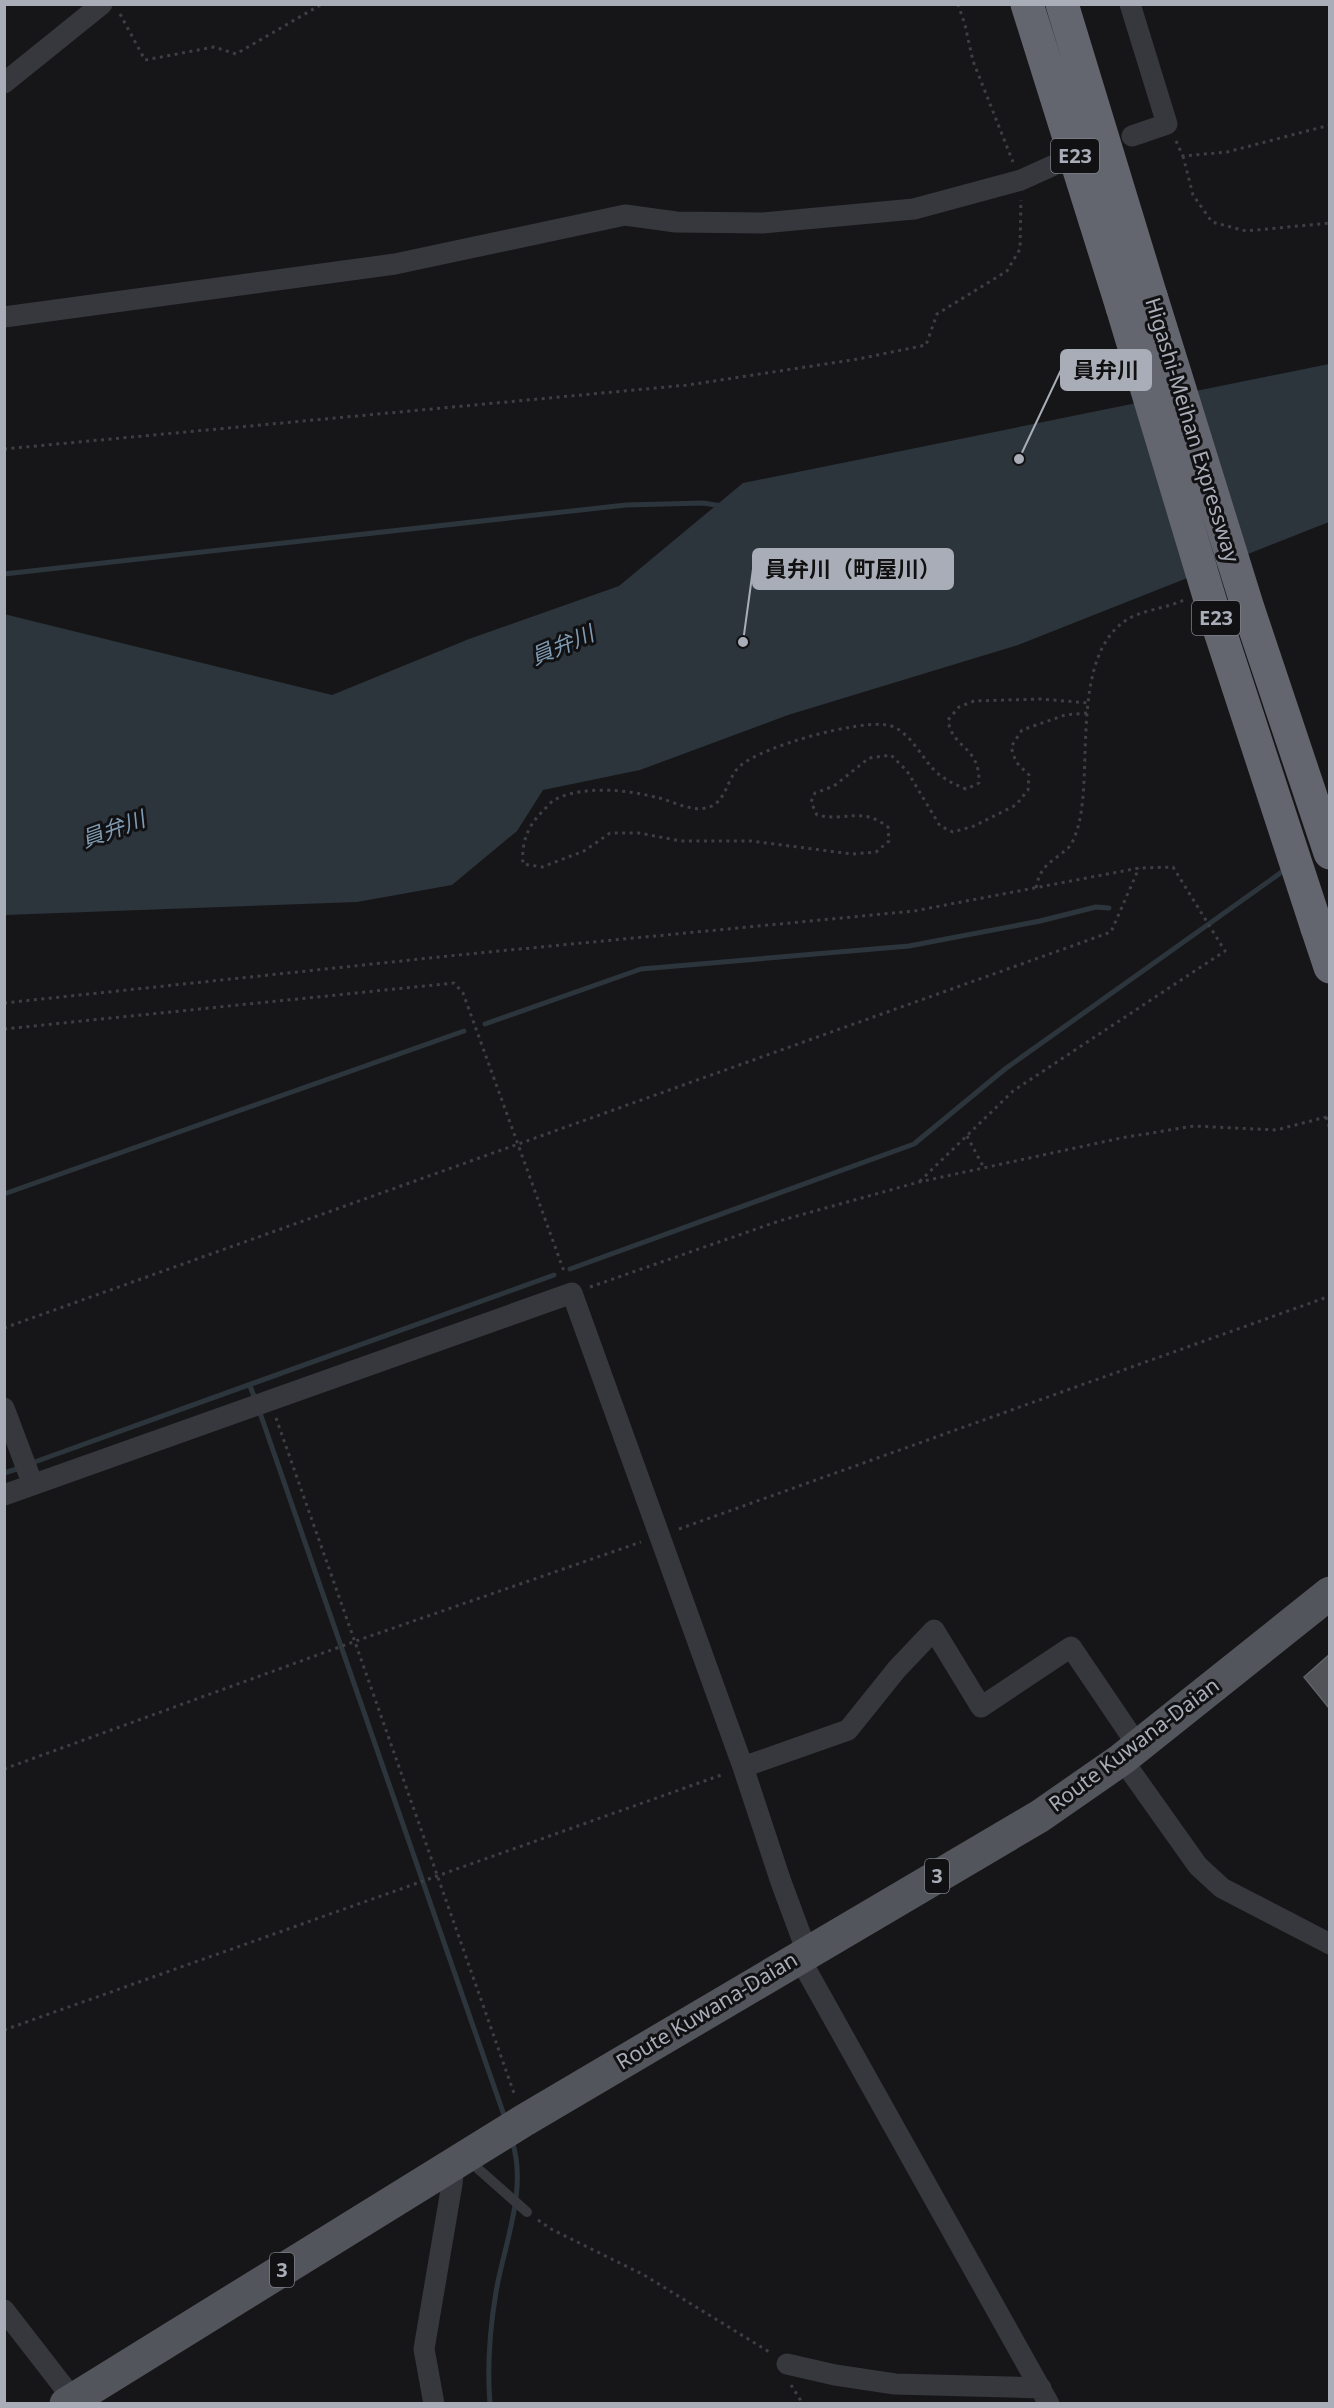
<svg xmlns="http://www.w3.org/2000/svg" width="1334" height="2408" viewBox="0 0 1334 2408" font-family="'Noto Sans','Noto Sans JP',sans-serif">
<style>
.water{fill:#2c353c}
.lines{fill:none;stroke-linecap:round;stroke-linejoin:round}
.stream{stroke:#2c353c;stroke-width:5}
.path{stroke:#3d3f44;stroke-width:3;stroke-dasharray:3 4.5;stroke-linecap:butt}
.lane{stroke:#37383d;stroke-width:10}
.street{stroke:#37383d;stroke-width:21}
.primary{stroke:#53555c;stroke-width:33}
.highway{stroke:#63666e;stroke-width:33}
.highway-bridge{stroke:#63666e;stroke-width:33}
.wall{fill:#47494d}
.building{fill:#525359;stroke:#5f6168;stroke-width:1.5}
.labels{text-anchor:middle;stroke-width:6;stroke-linejoin:round;paint-order:stroke}
.shield{fill:#111113;stroke:#7b7e86;stroke-width:1.5}
.shield-label{font-size:20px;font-weight:bold;fill:#a8adb8}
.street-label{font-size:21px;fill:#a8adb8;stroke:#111113}
.water-label{font-size:22px;font-style:italic;fill:#7f9bb3;stroke:#111113}
.leader{fill:none;stroke:#a8adb8;stroke-width:2}
.callout-dot{fill:#a8adb8;stroke:#111113;stroke-width:2}
.callout{fill:#a8adb8;stroke:#a8adb8;stroke-width:2}
.callout-label{font-size:22px;text-anchor:middle;font-weight:bold;fill:#111}
</style>
<rect width="100%" height="100%" fill="#161618"/>
<path class="water" d="M1329,364V522L1018,645L788,715L640,770L543,790L517,831L452,885L357,902L5,915L4,614L332,695L469,639L619,586L743,483Z"/>
<g class="lines">
<path class="stream" d="M4,574L626,505L703,503L722,506
M485,1024L641,969L909,946L1040,921L1096,907L1109,908
M4,1194L464,1031
M570,1269L914,1144L1005,1069L1286,869
M250,1386L256,1401
M259,1410L505,2118
M29,1464L554,1275
M4,1473L20,1468
M490,2404C487,2367 490,2328 496,2292C504,2245 528,2189 512,2141"/>
<path class="path" d="M958,4L965,25L973,61L1013,162
M120,14L145,60L214,47L236,54L322,4
M1176,141L1183,156L1227,152L1330,125
M1183,156L1193,195L1212,222L1246,231L1330,223
M4,449L688,385L858,359L926,345L937,314L1007,271L1020,249L1021,200
M1087,713L1065,715L1022,730L1011,747L1016,762L1029,775L1028,790L1016,805L974,826L953,832L940,826L907,771L891,755L869,758L834,786L815,793L811,802L817,815C847,822 860,806 888,827L889,841L876,852L852,854L751,841H681L639,833H610L584,851L542,867L523,864C521,843 528,825 543,811C547,807 551,801 556,799C585,785 629,790 659,798C676,802 694,814 712,806C727,798 727,778 740,766C763,746 857,720 887,725C908,728 921,757 935,771C945,780 954,784 966,789L979,783C980,745 952,749 948,720L959,707L974,701L1040,699L1089,703
M1036,888C1041,863 1052,863 1069,847C1073,843 1076,833 1078,827C1094,770 1069,655 1128,619C1143,610 1167,608 1184,600
M4,1003L458,955L914,911L1139,868L1173,867L1225,951L1013,1091L919,1182
M4,1029L454,983L463,993L565,1274
M1326,1117L1330,1129
M967,1136L984,1168
M590,1287L779,1221L919,1182L1121,1138L1194,1126L1276,1130L1330,1116
M4,1328L1111,932L1139,868
M276,1418L515,2096
M679,1529L1330,1296
M4,1769L356,1641L641,1542
M4,2030L724,1774
M538,2220L551,2229L644,2275L771,2353
M791,2385L803,2404"/>
<path class="lane" d="M467,2159L527,2212"/>
<path class="street" d="M1130,4L1167,124L1132,136
M4,83L102,4
M4,317L395,264L625,215L676,222L762,223L914,209L1021,180L1052,166
M4,1408L33,1485
M4,1495L572,1293L743,1767L781,1882L807,1952
M1122,1759L1198,1866L1222,1888L1330,1944
M743,1767L848,1730L897,1669L934,1630L981,1707L1071,1647L1138,1746
M799,1957L1049,2404
M4,2310L73,2399
M787,2364L835,2375L895,2384L1041,2388
M434,2404L424,2349L452,2184L454,2163"/>
<path class="primary" d="M66,2404L523,2121L1040,1816L1122,1759L1330,1593"/>
<path class="highway" d="M1027,4L1122,307
M1062,4L1151,296
M1317,928L1330,967"/>
<path class="highway-bridge" d="M1151,296L1247,605L1330,853
M1122,307L1214,613L1317,928"/>
</g>
<path class="wall" d="M1329,1655V1709L1304,1677Z"/>
<path class="building" d="M1329,1655V1708L1304,1677Z"/>
<g class="labels">
<g class="shield">
<rect x="1051" y="139" width="48" height="34" rx="4.5"/>
<rect x="1192" y="601" width="48" height="34" rx="4.5"/>
<rect x="925" y="1859" width="24" height="34" rx="4.5"/>
<rect x="270" y="2253" width="24" height="34" rx="4.5"/>
</g>
<g class="shield-label">
<text x="1075" y="163">E23</text>
<text x="1216" y="625">E23</text>
<text x="937" y="1883">3</text>
<text x="282" y="2277">3</text>
</g>
<g class="street-label">
<text transform="translate(1192 430) rotate(73)" y="7">Higashi-Meihan Expressway</text>
<text transform="translate(1134 1745) rotate(-37)" y="7">Route Kuwana-Daian</text>
<text transform="translate(707 2011) rotate(-31)" y="7">Route Kuwana-Daian</text>
</g>
<g class="water-label">
<text transform="translate(562 645) rotate(-23)" y="8">員弁川</text>
<text transform="translate(113 829) rotate(-20)" y="8">員弁川</text>
</g>
</g>
<path class="leader" d="M1019 459L1061 370M743 642L753 569"/>
<g class="callout-dot">
<circle cx="1019" cy="459" r="6"/>
<circle cx="743" cy="642" r="6"/>
</g>
<g class="callout">
<rect x="1061" y="350" width="90" height="40" rx="6"/>
<rect x="753" y="549" width="200" height="40" rx="6"/>
</g>
<g class="callout-label">
<text x="1106" y="378">員弁川</text>
<text x="853" y="577">員弁川（町屋川）</text>
</g>
<rect width="1334" height="2408" fill="none" stroke="#a8adb8" stroke-width="12"/>
</svg>
